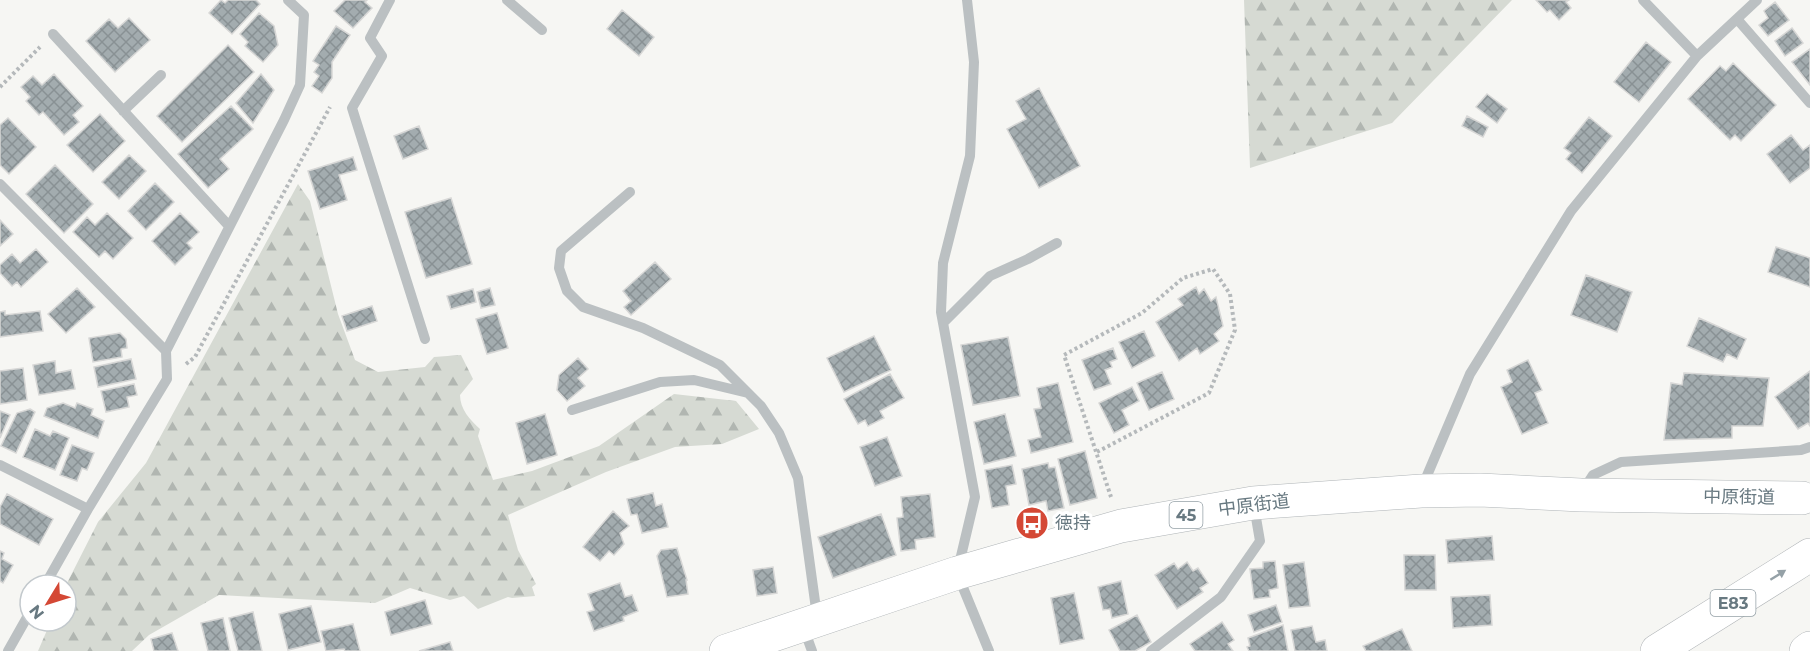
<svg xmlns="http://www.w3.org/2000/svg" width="1810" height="651" viewBox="0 0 1810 651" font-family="Montserrat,'Noto Sans JP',sans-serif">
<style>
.forest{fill:url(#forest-firs)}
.building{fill:url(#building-cross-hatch);stroke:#d7d7d6;stroke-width:1.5}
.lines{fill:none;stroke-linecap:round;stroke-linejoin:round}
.major-casing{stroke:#afb4b7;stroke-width:34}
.highway-casing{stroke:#afb3b6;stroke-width:34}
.path{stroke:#b5b9bb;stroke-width:4;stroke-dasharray:3 3;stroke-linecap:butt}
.minor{stroke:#bbc0c2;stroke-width:10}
.major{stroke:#fff;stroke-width:33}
.highway{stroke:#fff;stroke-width:33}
.oneway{fill:#95a1a7}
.labels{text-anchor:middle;stroke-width:6;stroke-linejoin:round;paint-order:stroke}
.shield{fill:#fff;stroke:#95a1a7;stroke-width:1.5}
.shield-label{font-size:16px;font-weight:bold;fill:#687981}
.street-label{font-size:18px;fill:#687981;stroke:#fff}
.poi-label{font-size:18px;fill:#687981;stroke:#fff;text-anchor:start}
</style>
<defs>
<pattern id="forest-firs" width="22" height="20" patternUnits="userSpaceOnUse" patternTransform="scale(1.5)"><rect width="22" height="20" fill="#d6dad3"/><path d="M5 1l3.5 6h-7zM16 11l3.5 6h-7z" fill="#b1b6b1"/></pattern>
<pattern id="building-cross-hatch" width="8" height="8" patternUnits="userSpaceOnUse" patternTransform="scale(1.5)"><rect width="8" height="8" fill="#a3acaf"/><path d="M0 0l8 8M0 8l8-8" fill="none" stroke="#899194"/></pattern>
</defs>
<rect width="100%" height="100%" fill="#f6f6f3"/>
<path class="forest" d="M1244,0H1512L1392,123L1250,168Z
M298,184L310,201L338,314L355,360L378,372L425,367L434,357L461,355L473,379L460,395C460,409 470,420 480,429L478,436L493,480L532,471L599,446L674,394L736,401L759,429L722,444L675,447L606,472L508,515L518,550L536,584L532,587L535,596L512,598L508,597L478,609L464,596L450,600L410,588L375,603L219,595L149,635L132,651H38L51,621H66V585L98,522L146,463Z"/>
<path class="building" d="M221,0L225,3L228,0H256L260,4L232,34L209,13Z
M345,0H367L365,2L372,8L353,28L334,11Z
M1536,0H1569L1566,2L1571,8L1559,20L1550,10L1547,12Z
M1775,2L1789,20L1768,36L1759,25L1768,18L1764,11Z
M622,10L654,37L639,56L607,29Z
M259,13L274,26L278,45L263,62L245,46L248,42L240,34Z
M129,18L150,40L115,72L86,41L109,19L118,28Z
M336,26L350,35L332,62V78L322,93L312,86L319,76L314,72L319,65L313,61Z
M1792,28L1803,43L1785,56L1775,41Z
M1646,42L1671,62L1639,102L1614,82Z
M228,45L254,72L182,142L157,116Z
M1810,49V85L1792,62Z
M1733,63L1776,105L1741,141L1735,135L1730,140L1688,99L1720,66L1726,71Z
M54,74L83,106L73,115L79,122L64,135L43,112L39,115L26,101L30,97L21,87L33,76L42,85Z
M261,74L274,90L253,123L236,103Z
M1039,88L1080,166L1039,188L1007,129L1026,119L1016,101Z
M1487,94L1507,109L1497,123L1476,107Z
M231,106L253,129L220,159L229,169L208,188L178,154Z
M100,114L125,141L93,172L67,145Z
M1467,116L1488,127L1483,137L1462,126Z
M1589,117L1612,136L1582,173L1566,159L1571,153L1564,148Z
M8,118L36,147L9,174L0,165V125Z
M419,126L428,149L403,159L394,136Z
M1791,135L1803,150L1810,145V168L1790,183L1767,154Z
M129,155L146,171L119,199L102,182Z
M353,157L357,170L339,175L347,200L320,209L308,171Z
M55,165L93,204L64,233L26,194Z
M155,183L174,202L146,230L128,211Z
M451,198L472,264L426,278L405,212Z
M107,213L133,238L113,259L105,251L99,257L73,232L87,217L95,225Z
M180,213L199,232L187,243L192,248L175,265L152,241Z
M0,220L13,234L0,246Z
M1776,247L1810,258V287L1768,272Z
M36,249L48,262L21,287L17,282L12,286L0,273V265L12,254L20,263Z
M655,262L671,279L631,315L624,307L631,301L623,291Z
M1586,275L1632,292L1617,332L1571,315Z
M1196,287L1199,294L1204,289L1211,301L1216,297L1223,326L1214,334L1219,341L1200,354L1197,348L1179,361L1156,322L1183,305L1178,299Z
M77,288L95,307L66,333L48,314Z
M490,288L495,305L481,308L477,292Z
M473,289L476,302L451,309L447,296Z
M372,306L377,321L347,331L342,316Z
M5,311V315L40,311L43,331L0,337V312Z
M497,313L508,348L487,354L476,319Z
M1699,318L1746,339L1737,359L1727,354L1723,362L1687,346Z
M1144,331L1155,356L1132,368L1119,342Z
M120,333L126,339L127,348L121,349L122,357L93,362L89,338Z
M874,336L891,370L844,392L827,358Z
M1008,337L1020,396L973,405L961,345Z
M1113,348L1117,359L1110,362L1112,367L1105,370L1111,384L1094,390L1082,360Z
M578,358L588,369L578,378L585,386L567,401L557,390L559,375Z
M131,359L136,379L98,387L94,367Z
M1528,360L1542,390L1535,393L1548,423L1522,434L1501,387L1512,382L1507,370Z
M55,361L56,373L71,370L75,389L39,395L33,365Z
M23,368L27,400L0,404V371Z
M1810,371V426L1808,423L1798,429L1775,397Z
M1162,372L1174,399L1149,410L1137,383Z
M1684,373L1769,378L1763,426H1732V438L1664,440L1671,383L1682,385Z
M890,374L904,398L880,411L884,418L868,426L865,420L858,424L844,399Z
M1058,383L1073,442L1031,453L1028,440L1041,437L1034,409L1041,408L1037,388Z
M134,384L137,395L127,397L129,407L106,412L101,391Z
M1132,387L1139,401L1122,410L1129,425L1114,433L1099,403Z
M63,403L75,408L77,403L93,409L91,415L104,421L98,438L44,416L47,408Z
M30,409L35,412L16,453L1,446L17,413Z
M0,411L10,415L0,438Z
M545,414L557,455L527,464L516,423Z
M1005,414L1016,456L984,464L974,422Z
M35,429L50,436L53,431L69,438L55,470L23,457Z
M887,437L902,476L875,486L860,447Z
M72,445L94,453L87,470L82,468L77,481L60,475Z
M1085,451L1097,498L1070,505L1058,459Z
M1048,463L1049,468L1055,467L1064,508L1048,511L1046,501L1029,505L1022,469Z
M1012,465L1016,484L1006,486L1009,505L992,508L985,470Z
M653,493L656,506L662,504L668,527L642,533L637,514L631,515L627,499Z
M7,494L53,519L39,545L0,524V507Z
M930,494L935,537L915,540L916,549L901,551L897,518L903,517L901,497Z
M613,511L629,526L620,533L624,544L614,555L609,551L600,561L583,547Z
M881,514L896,555L833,578L818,537Z
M1492,536L1494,560L1448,563L1446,540Z
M677,548L687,580H686L688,594L667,597L657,556L661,550Z
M0,551L4,553L2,559L13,565L3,583L0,581Z
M1404,555H1435L1436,590H1405Z
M1275,561L1278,588L1269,590L1270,597L1254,599L1250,569L1263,568V562Z
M1187,562L1193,571L1198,568L1208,583L1200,588L1203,592L1177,609L1155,575L1174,563L1178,569Z
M1304,562L1310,606L1289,608L1283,565Z
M773,567L777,593L757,596L753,570Z
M1121,581L1128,614L1112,618L1110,609L1103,610L1098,587Z
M620,583L625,597L632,595L638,611L623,617L624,621L594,631L587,612L594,610L588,594Z
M1074,593L1084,639L1060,644L1051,598Z
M1490,595L1492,625L1453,628L1451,597Z
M425,600L432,624L391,635L385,612Z
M1276,605L1282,622L1254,632L1248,615Z
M311,606L321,642L288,650L279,614Z
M253,612L262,651H238L229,618Z
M1137,615L1151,642L1135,651H1120L1109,630Z
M223,618L230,651H208L201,623Z
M1222,622L1234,640L1228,644L1233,651H1195L1190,644Z
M353,624L360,651H345L344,649L326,651L321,631Z
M1283,625L1288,651H1249L1247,647L1250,646L1248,638Z
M1312,626L1316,642L1325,640L1327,651H1295L1291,630Z
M1402,629L1412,651H1366L1363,646Z
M172,633L178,651H154L151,639Z
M450,642L453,651H419Z"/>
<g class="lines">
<g class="major-casing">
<path id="major" d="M726,651L957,573L1121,526L1253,503L1421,491L1480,490L1581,495L1802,498"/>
</g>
<g class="highway-casing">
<path id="highway" d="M1657,651L1810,555
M1806,651L1810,648"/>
</g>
<path class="path" d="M0,87L40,47
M186,364L195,357L330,107
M1097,452L1209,393L1235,330L1230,294L1213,269L1183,278L1142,313L1064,355L1111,497"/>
<path class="minor" d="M390,0L370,38L382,56L352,108L425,339
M507,0L542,30
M967,0L974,62L970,156L943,263L941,312L975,497L957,573L989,651
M1643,0L1697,56
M1737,19L1810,103
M53,34L229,226
M123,111L161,75
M0,184L166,351
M630,192L561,251L559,268L567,291L583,307L643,328L720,365L761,406L779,433L798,478L817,616
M943,323L990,276L1028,259L1057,243
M572,410L660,382L694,380L748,393
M0,465L88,509
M1423,485L1470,374L1571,211L1697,56L1757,0
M1584,489L1593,475L1621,462L1801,450L1810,447
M45,585L88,509L167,379L166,351L284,120L300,85L304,15L288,0
M804,629L812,651
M8,651L30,612
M1151,651L1221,597L1260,541L1254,506"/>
<use href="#major" class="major"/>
<use href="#highway" class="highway"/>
</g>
<defs><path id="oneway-solid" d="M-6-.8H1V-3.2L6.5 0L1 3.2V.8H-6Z" transform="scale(1.5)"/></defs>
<use class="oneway" href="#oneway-solid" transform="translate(1778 575) rotate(-32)"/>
<defs>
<g id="bus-disc" transform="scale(1.725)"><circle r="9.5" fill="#d44835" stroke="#fff"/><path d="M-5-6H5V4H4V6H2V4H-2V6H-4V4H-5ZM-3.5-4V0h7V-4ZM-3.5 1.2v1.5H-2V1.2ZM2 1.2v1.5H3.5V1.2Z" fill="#fff"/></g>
</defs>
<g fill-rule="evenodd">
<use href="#bus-disc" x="1032" y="523"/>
</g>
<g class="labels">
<g class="shield">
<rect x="1169.5" y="502" width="33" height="26" rx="4.5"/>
<rect x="1710.5" y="590" width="45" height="26" rx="4.5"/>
</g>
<g class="shield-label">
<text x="1186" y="521">45</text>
<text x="1733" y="609">E83</text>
</g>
<g class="street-label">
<text transform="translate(1739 497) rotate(1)" y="6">中原街道</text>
<text transform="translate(1254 505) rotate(-7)" y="6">中原街道</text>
</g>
<g class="poi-label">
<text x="1055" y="529">徳持</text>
</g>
</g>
<g transform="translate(48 603) rotate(232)"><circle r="28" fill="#ffffff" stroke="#c3c9cd" stroke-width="1.5"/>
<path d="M0-4.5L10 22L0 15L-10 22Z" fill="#d44835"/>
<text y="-9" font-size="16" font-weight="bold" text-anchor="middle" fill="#687981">N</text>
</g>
</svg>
